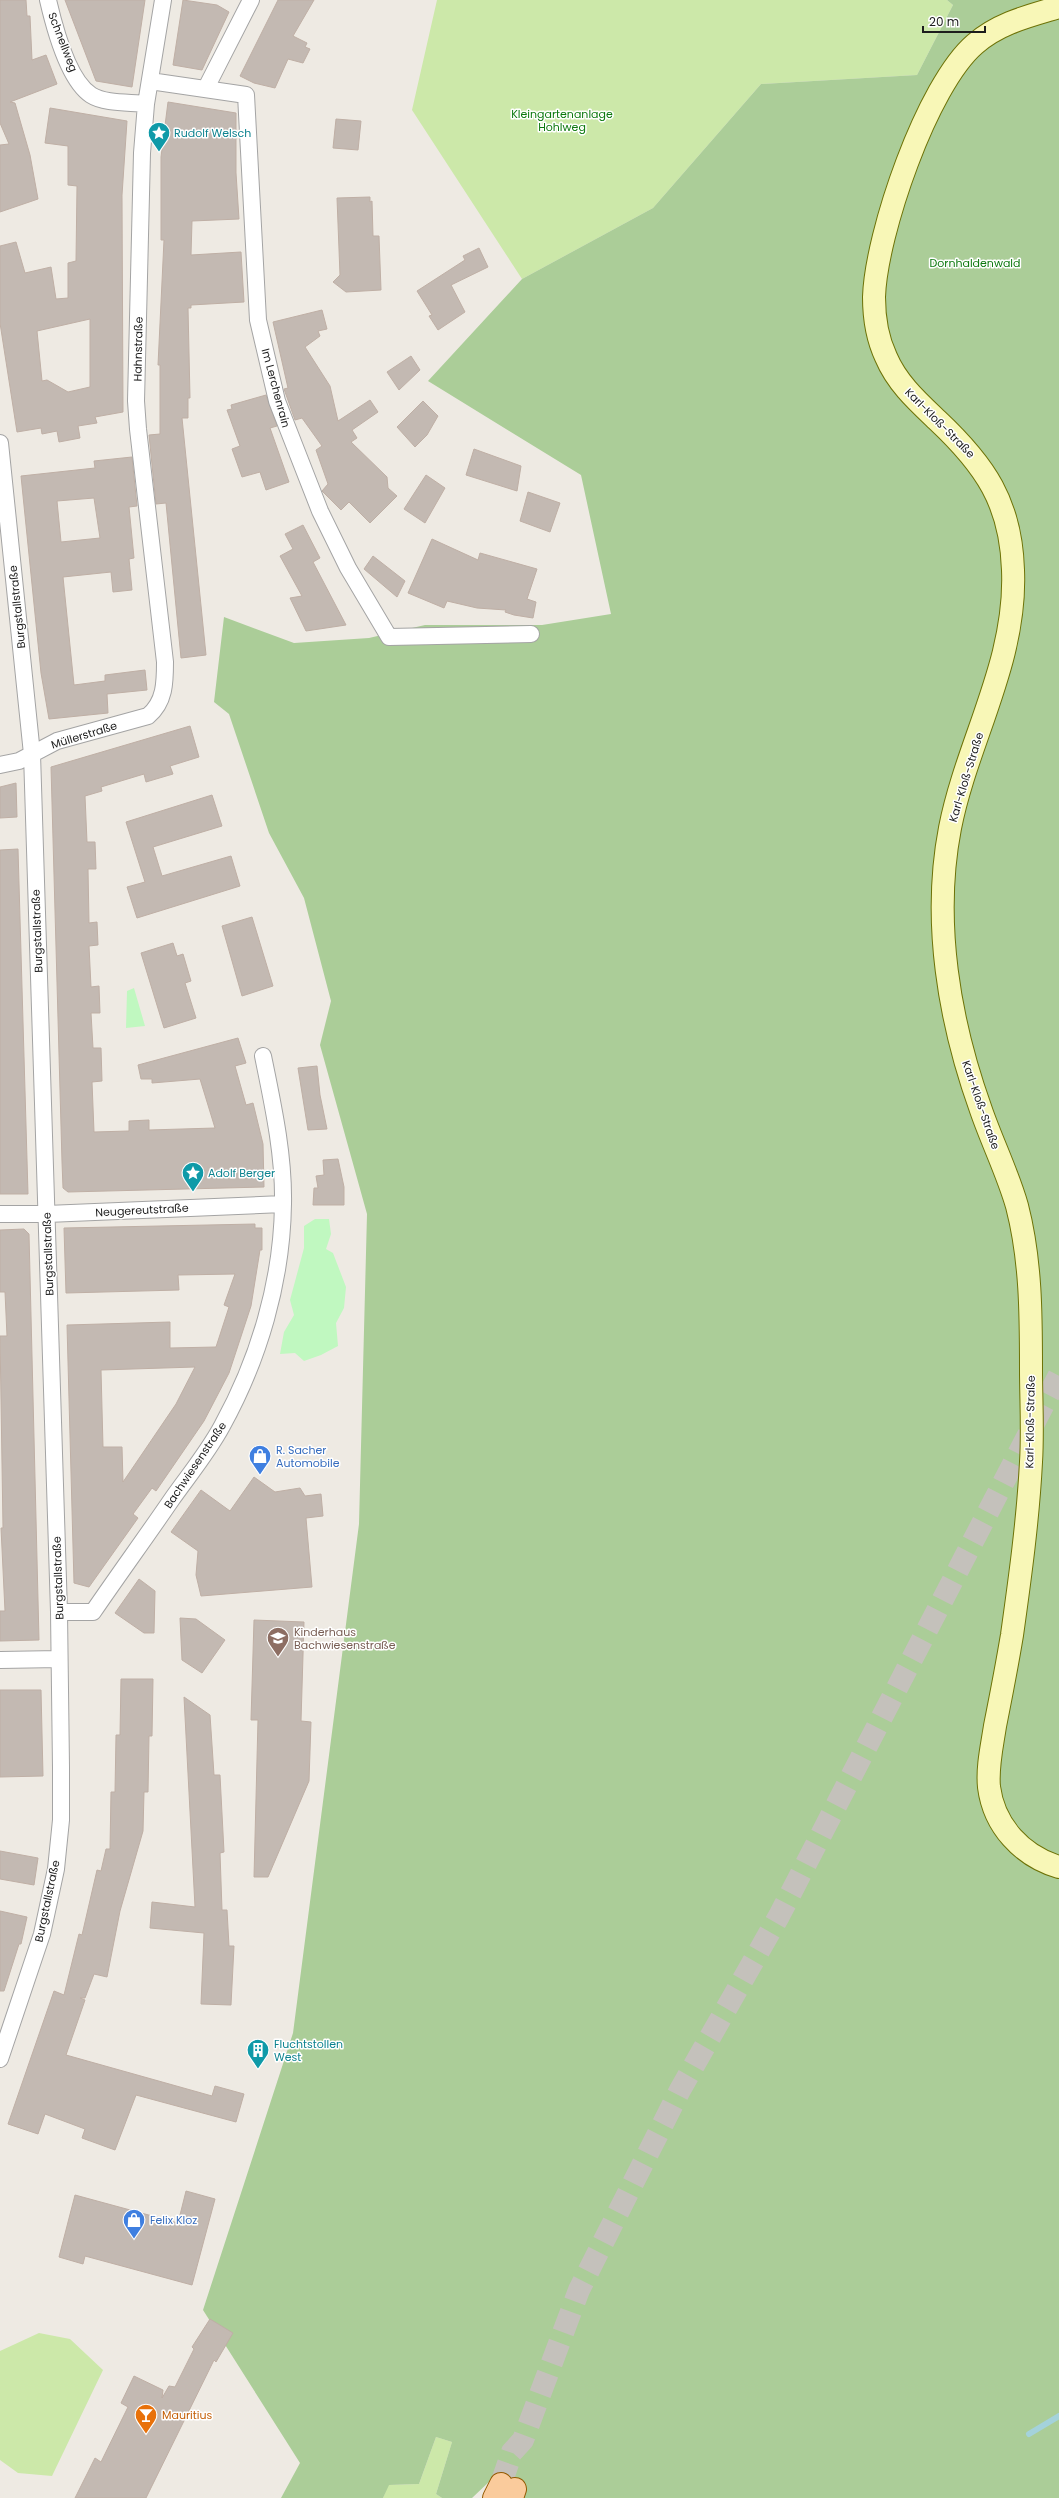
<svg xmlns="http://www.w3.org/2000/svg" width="1059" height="2498" viewBox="0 0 1059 2498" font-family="Poppins,sans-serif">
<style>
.grass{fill:#cce8a9}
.forest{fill:#abcd98}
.park{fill:#c0f8c0}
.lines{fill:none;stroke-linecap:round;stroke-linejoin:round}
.stream{stroke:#a4d2db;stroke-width:6}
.building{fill:#c3b9b2;stroke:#bfafa5;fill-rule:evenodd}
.primary-tunnel{stroke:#c4c1bb;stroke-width:22;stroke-dasharray:22 11;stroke-linecap:butt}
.minor-casing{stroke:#a4a4a4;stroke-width:18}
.secondary-casing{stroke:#6d7206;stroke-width:24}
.primary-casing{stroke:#945a02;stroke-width:24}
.minor{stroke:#fff;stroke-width:16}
.secondary{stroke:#f8f7b7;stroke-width:22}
.primary{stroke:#facb9c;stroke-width:22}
.labels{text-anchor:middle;stroke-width:3;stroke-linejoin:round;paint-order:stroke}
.street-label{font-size:11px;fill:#1d1d1d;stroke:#fff}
.park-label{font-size:11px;fill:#0d790f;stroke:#fff}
.culture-label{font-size:11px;fill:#0d838f;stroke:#fff;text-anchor:start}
.shop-label{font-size:11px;fill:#366cbe;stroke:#fff;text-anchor:start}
.education-label{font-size:11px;fill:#785e54;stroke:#fff;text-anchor:start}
.food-label{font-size:11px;fill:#c56008;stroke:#fff;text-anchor:start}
</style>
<rect width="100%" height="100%" fill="#eeeae3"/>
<path class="grass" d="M437,0H947L953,5L917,75L761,84L653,208L522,279L412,110Z
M39,2333L70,2339L103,2370L52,2476L18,2473L0,2460V2351Z
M436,2437L452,2442L436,2494L442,2498H383L388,2485L419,2484Z"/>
<path class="forest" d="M947,0H1059V2498H524L523,2488L492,2479L472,2498H442L436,2494L452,2442L436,2437L419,2484L389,2485L383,2498H281L300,2463L203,2310L293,2033L359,1524L367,1214L320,1045L331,1001L304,898L269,833L229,714L214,702L224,617L294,643L369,638L425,625H542L611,614L581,475L428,381L522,279L653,208L761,84L917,75L953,5Z"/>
<path class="park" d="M134,988L145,1026L126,1028L127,991Z
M315,1219H329L331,1234L326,1249L333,1253L346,1287L344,1308L336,1323L338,1346L321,1355L304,1361L295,1353L280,1354L284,1332L294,1315L290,1300L304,1248V1226Z"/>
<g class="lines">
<path class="stream" d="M1029,2434L1059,2416"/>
</g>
<path class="building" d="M0,0H26L27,16H30L32,60L46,55L57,84L10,102L15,103L30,155L38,199L0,212V145L9,144L0,123Z
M65,0H145L132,87L96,81Z
M183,0L217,5L229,12L202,70L173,65Z
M278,0H314L293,36L307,43L305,47L310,49L303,63L288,59L275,88L254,83L240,76Z
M168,102L236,113V173L239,219L192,221L191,255L241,252L244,302L191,305V308H188L190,398H188V418H182L206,655L181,658L166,503L156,504L149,435L160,434V365H158L164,240H161V157Z
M50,108L127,121L122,195L123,412L95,417L97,423L78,426L80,438L59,442L57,431L42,434L41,428L17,432L0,323V246L16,242L25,273L51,267L56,299L68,298V263L76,261L77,186L68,185V146L45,143ZM90,319V387L68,392L47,380L42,381L37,331Z
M336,119L361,121L358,150L333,148Z
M370,197V202L372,201L373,236H379L381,290L346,292L333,282L340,275L337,198Z
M479,248L488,267L451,285L465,312L438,330L429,316L432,315L417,291L465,260L463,256Z
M322,310L327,329L318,331L320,336L305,347L330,386L338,421L370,400L378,412L352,430L357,438L351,442L387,477L388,488L397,496L370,523L349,502L341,510L322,491L328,484L316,450L322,446L302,418L295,420L284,389L288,388L273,322Z
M411,356L420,370L399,390L387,372Z
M266,395L277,426L270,428L289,482L266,490L260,472L242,477L232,449L240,446L227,410L232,409L231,405Z
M423,401L438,416L427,435L415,447L397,427Z
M474,449L521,466L517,491L466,475Z
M132,457L137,506L129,507L134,558L129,559L132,590L113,592L111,572L63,577L74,685L105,681V675L145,670L147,690L107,694L108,713L49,719L41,673L21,476L95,468L94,461ZM94,498L100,538L61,542L57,501Z
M426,475L445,488L425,523L404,509Z
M528,492L560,503L550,532L520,521Z
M303,525L320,558L313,562L346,625L306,631L290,598L302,596L280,556L293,549L285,534Z
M432,539L478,560L480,553L537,569L527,599L536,602L533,618L514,615L505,612L506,610L477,608L447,601L444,608L408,593Z
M373,556L405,581L397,597L364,569Z
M190,726L199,757L170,766L173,774L146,782L144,774L101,787L102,791L85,796L87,842H95L96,869H88L89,923L97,922L98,945L89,946L91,987L99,986L100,1013H91L93,1048H101L102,1081L92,1082L94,1132L129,1131V1121L149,1120V1130L215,1128L200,1079L152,1083V1079H141L138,1065L238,1038L246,1063L235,1066L246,1105L253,1103L263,1144L264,1187L68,1192L63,1188L62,1162L51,767Z
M16,783L17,817L0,818V787Z
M212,795L222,826L153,847L162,876L231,856L240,886L137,918L127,887L145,882L126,822Z
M18,849L28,1194H0V850Z
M252,917L273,986L242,996L222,926Z
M173,943L177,956L183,954L191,981L185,983L196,1018L164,1028L141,953Z
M317,1066L320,1095L327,1129L308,1130L298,1068Z
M338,1159L344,1187V1205H313L314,1188H318L316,1176L324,1175L323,1160Z
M255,1224V1228H262V1250H260L251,1306L229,1373L204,1421L156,1491L152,1488L133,1514L138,1518L89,1587L74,1583L67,1325L170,1322V1348L216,1347L229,1307L224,1305L235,1274L178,1275L179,1290L66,1293L64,1228ZM195,1367L176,1404L123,1482L122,1447H103L101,1370Z
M24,1229L29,1234L39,1640L0,1641V1611H5L1,1528H3L0,1336H7L5,1292H0V1230Z
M254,1477L275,1492L300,1488L305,1496L321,1494L323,1516L306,1518L312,1587L201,1596L196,1575L198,1551L171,1532L201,1490L230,1511Z
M139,1579L155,1591L154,1633H144L115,1613Z
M180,1618L196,1619L225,1640L202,1673L182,1660Z
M254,1620L304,1622L301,1721L311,1722L309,1781L268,1877H254L258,1720H251Z
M121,1679H153L152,1736H149L148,1792H144L143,1831L120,1911L107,1977L94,1974L85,1998H80L85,2000L66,2055L212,2096L215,2086L244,2094L236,2122L136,2095L115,2150L82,2138L85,2129L45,2114L38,2134L8,2124L54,1991L64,1995L79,1934L82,1935L97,1870L101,1871L106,1849H110L111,1792H115L116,1735H120Z
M0,1690H41L43,1776L0,1777Z
M184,1697L210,1715L214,1775H220L224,1852L220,1853L222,1910H227L229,1946H234L231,2005L201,2004L204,1933L150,1928L152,1902L195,1907Z
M0,1851L38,1858L34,1885L0,1879Z
M0,1911L27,1917L21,1944H19L4,1991H0Z
M186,2191L215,2199L192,2285L85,2256L83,2264L59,2257L75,2195L178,2223Z
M210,2319L233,2333L216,2362L214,2360L146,2498H75L95,2458L101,2462L128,2407L121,2403L134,2376L163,2390L162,2398L169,2386L175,2387L194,2349L192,2347Z"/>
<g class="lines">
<path class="primary-tunnel" d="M501,2484L512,2452L523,2440L579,2290L680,2090L779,1916L1059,1375"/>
<g class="minor-casing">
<path id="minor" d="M48,0C54,26 68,80 91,95C105,104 130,102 146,104
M150,81L246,95L258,320L277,401L320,511L348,568L389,637L531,634
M206,88L251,0
M0,443L32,754L59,1612L61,1767V1820L56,1869L42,1934L0,2059
M0,765L19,761L57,741L148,716C165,702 165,682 165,662L138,429L136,401L142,153L146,104L163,0
M0,1214H47L283,1204
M59,1612H93C119,1574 146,1537 172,1499C189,1475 208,1452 222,1426C259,1359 282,1281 283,1204C284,1155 273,1105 263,1056
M0,1660L59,1659"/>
</g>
<g class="secondary-casing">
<path id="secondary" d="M1059,7C1029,16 999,23 975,44C927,85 876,234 874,297C874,318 877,338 886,357C897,383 917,401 937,420C985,465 1011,503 1013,570C1017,662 967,741 950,828C932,921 949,1021 981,1110C992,1142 1008,1174 1017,1206C1031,1260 1031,1315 1031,1369C1031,1400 1033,1431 1031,1462C1028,1520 1020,1578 1012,1635C1007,1665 1001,1696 995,1726C992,1746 987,1767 989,1787C994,1826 1022,1856 1059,1867"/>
</g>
<g class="primary-casing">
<path id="primary" d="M494,2498L501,2484
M512,2498L515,2489"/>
</g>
<use href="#minor" class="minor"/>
<use href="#secondary" class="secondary"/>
<use href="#primary" class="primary"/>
</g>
<defs>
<g id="sight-pin" transform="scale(1.15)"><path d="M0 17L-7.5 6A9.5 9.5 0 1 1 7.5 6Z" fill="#0f9aa8" stroke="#fff"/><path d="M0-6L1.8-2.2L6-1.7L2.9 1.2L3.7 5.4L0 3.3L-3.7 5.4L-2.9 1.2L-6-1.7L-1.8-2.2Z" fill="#fff"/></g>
<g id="shop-pin" transform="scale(1.15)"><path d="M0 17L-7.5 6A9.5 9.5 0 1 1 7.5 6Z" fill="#3f7fe0" stroke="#fff"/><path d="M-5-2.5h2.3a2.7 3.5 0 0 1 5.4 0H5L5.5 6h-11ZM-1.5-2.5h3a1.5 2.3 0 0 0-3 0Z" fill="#fff"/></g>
<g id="school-pin" transform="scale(1.15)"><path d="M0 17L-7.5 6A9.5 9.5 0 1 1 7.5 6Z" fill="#8d6e63" stroke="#fff"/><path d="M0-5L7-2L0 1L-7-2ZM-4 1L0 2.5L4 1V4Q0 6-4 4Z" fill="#fff"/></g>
<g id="building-pin" transform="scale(1.15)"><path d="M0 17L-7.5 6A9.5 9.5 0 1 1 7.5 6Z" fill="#0f9aa8" stroke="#fff"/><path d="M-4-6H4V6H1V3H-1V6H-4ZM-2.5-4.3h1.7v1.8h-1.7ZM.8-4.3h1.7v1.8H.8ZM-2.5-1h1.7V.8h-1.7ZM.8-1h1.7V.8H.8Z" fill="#fff"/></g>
<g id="bar-pin" transform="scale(1.15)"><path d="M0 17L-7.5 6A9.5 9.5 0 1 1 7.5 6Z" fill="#e8710a" stroke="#fff"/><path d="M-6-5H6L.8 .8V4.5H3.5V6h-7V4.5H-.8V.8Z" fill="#fff"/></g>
</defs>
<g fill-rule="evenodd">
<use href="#sight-pin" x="159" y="133"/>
<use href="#sight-pin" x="193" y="1173"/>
<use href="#shop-pin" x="260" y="1456"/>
<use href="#school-pin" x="278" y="1638"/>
<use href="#building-pin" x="258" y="2050"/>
<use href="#shop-pin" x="134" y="2220"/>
<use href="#bar-pin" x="146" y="2415"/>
</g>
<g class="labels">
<g class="street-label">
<text transform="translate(63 42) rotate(69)" y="4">Schnellweg</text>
<text transform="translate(138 349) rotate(-89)" y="4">Hahnstraße</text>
<text transform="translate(276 388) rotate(75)" y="4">Im Lerchenrain</text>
<text transform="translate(940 423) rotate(45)" y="4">Karl-Kloß-Straße</text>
<text transform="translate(17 607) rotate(-96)" y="4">Burgstallstraße</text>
<text transform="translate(84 735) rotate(-17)" y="4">Müllerstraße</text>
<text transform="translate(966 777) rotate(-73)" y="4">Karl-Kloß-Straße</text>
<text transform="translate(37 931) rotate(-92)" y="4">Burgstallstraße</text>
<text transform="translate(981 1105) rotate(71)" y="4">Karl-Kloß-Straße</text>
<text transform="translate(142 1210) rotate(-3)" y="4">Neugereutstraße</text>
<text transform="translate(48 1254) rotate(-92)" y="4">Burgstallstraße</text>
<text transform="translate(1030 1422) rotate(-89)" y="4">Karl-Kloß-Straße</text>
<text transform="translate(195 1465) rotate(-56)" y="4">Bachwiesenstraße</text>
<text transform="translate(58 1578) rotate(-92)" y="4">Burgstallstraße</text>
<text transform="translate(47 1901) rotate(-78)" y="4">Burgstallstraße</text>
</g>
<g class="park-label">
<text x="562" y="118">Kleingartenanlage<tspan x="562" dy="13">Hohlweg</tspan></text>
<text x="975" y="267">Dornhaldenwald</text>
</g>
<g class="culture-label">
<text x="174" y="137">Rudolf Welsch</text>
<text x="208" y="1177">Adolf Berger</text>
<text x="274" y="2048">Fluchtstollen<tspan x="274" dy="13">West</tspan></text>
</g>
<g class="shop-label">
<text x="276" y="1454">R. Sacher<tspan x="276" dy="13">Automobile</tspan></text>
<text x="150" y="2224">Felix Kloz</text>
</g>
<g class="education-label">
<text x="294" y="1636">Kinderhaus<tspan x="294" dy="13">Bachwiesenstraße</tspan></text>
</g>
<g class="food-label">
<text x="162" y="2419">Mauritius</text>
</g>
</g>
<path d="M923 26v6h62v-6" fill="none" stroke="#1d1d1d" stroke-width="2"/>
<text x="929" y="26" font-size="12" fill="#1d1d1d" stroke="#ffffff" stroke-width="3" paint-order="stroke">20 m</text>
</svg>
